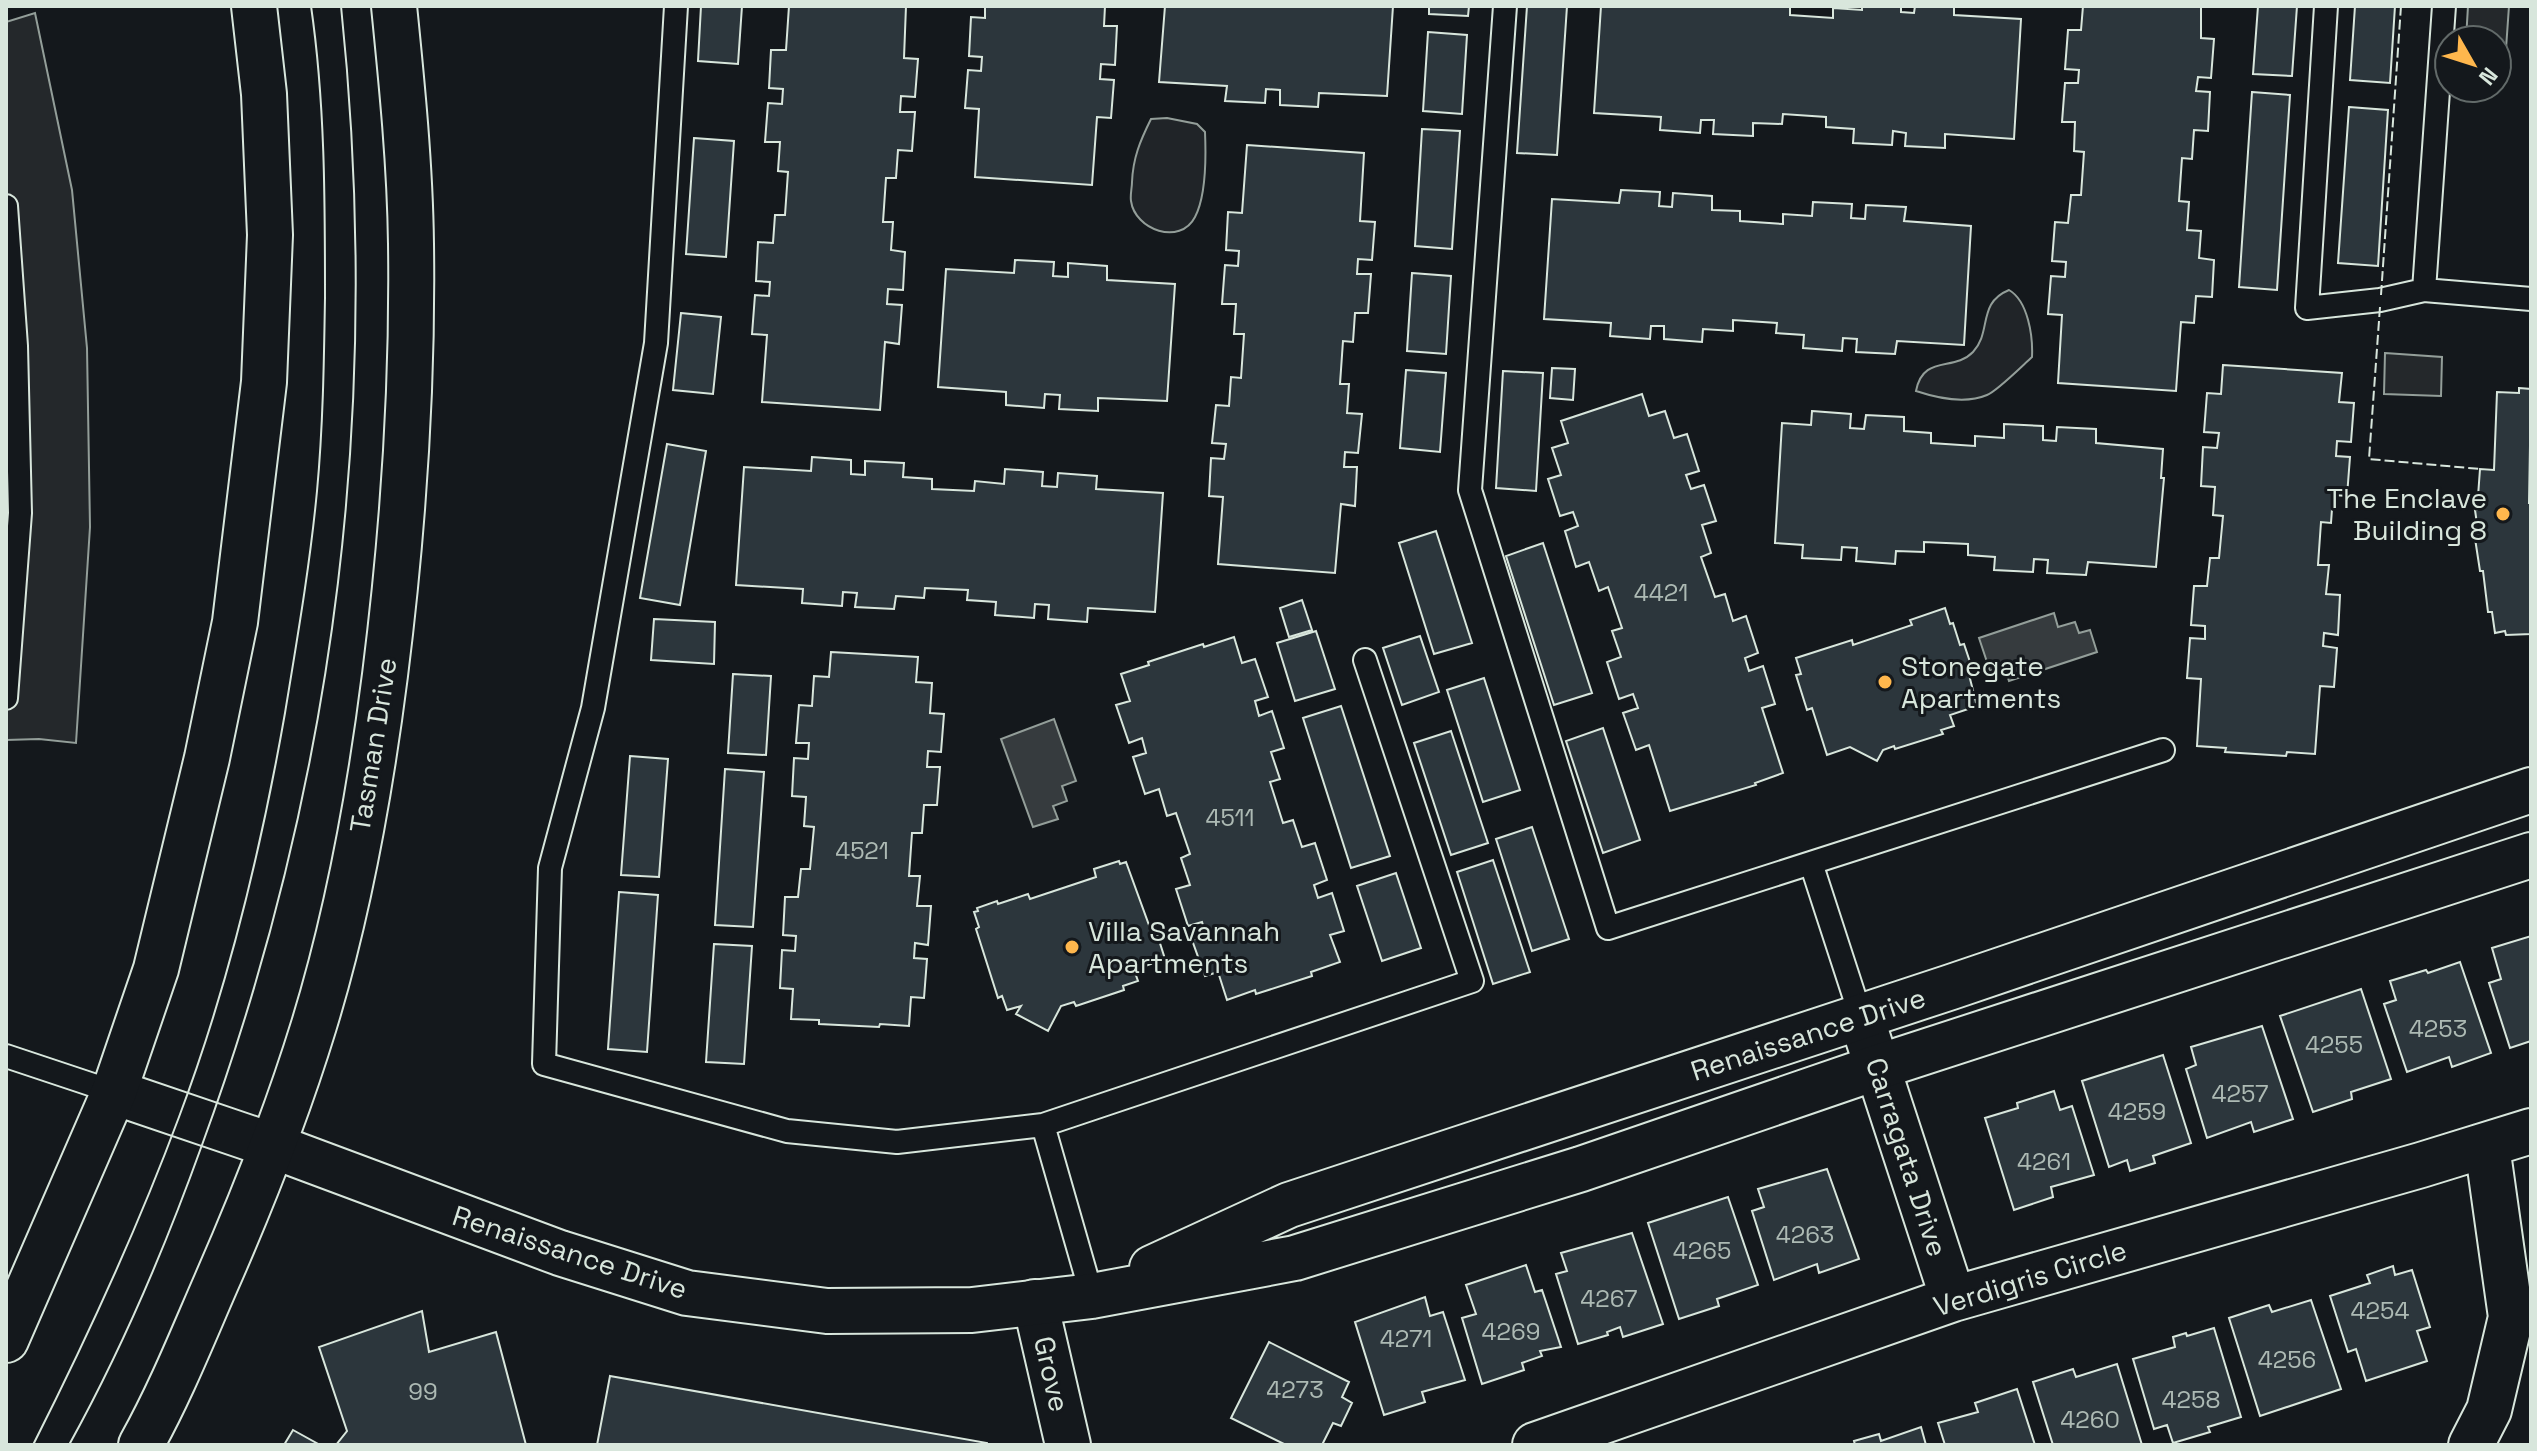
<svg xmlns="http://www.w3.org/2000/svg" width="2537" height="1451" viewBox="0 0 2537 1451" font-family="'Space Grotesk',sans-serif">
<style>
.green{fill:#202428;stroke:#939e99;stroke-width:2}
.parking{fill:#24282b;stroke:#939e99;stroke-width:2}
.water{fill:#363b3e;stroke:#939e99;stroke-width:2}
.building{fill:#2c363c;stroke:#d8e6dc;stroke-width:2}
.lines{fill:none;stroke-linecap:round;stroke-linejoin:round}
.service-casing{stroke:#d8e6dc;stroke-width:26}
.minor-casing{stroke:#d8e6dc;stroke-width:48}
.tertiary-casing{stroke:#d8e6dc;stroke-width:48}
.primary-casing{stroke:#d8e6dc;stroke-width:48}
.service{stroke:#14181c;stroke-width:22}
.minor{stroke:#14181c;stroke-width:44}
.tertiary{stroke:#14181c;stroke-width:44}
.primary{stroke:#14181c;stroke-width:44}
.tram{stroke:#d8e6dc;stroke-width:2}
.fence{stroke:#d8e6dc;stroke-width:2;stroke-dasharray:10 4;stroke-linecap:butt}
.poi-dot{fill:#ffb74d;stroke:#14181c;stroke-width:3}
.labels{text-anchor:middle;stroke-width:6;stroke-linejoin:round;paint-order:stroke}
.number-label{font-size:24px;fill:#adbab4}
.poi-label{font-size:28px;fill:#d8e6dc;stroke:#14181c;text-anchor:start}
.street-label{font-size:28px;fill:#d8e6dc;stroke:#14181c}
</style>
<rect width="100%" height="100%" fill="#14181c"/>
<path class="green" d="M1167,118L1197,124L1205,132C1206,155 1206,196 1195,217C1180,246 1135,230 1131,201C1130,195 1132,188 1132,182C1133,158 1140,141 1151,119Z
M2009,290C2028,301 2033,336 2032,357C2022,366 1997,391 1987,395C1966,404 1937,398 1916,391C1923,354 1954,372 1973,352C1992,332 1977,303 2009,290Z"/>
<path class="parking" d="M2468,6H2509L2504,77H2497V40H2466Z
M35,13L72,190L87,348L90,527L76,743L39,739L6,740V22Z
M2385,353L2442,357L2441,396L2384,394Z"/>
<path class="water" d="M2054,613L2058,627L2075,622L2079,633L2090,630L2097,652L2009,681L2004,666L1990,671L1979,638Z
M1054,719L1076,781L1062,786L1067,801L1053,806L1058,819L1033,827L1001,739Z"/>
<path class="building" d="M701,6H742L738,64L698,61Z
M789,6H906L904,58L918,59L915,97L901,96L900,112H915L912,151L898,150L896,178H886L883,222H893L891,250L905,252L903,290L888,289L887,304L902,305L899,344L885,342L880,410L762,402L767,335L752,334L755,295L769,296L770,282L756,281L758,242L773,243L775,215H785L788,172L778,171L780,142H765L768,103L782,104L783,89L769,88L771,50H786Z
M985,6H1105L1104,26H1117L1115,65L1101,64L1100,79L1114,80L1111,118L1097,117L1092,185L975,177L979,109L965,108L968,70L981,71L982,57L969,56L971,17L985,18Z
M1165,6H1393L1387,96L1319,93L1318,107L1280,105V90L1266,89L1265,103L1225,101L1227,86L1159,82Z
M1429,6H1469L1468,16L1429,14Z
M1527,6H1567L1557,155L1517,153Z
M1601,6H1790V15L1833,18V8L1862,10V6H1901V12L1914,13L1915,6H1954V15L2021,19L2014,139L1945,134V148L1905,146L1906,133L1893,131L1892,145L1853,143L1854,129L1826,127V117L1783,114L1782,124L1753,123V136L1713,134L1714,120H1701L1700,133L1660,130L1661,117L1594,113Z
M2083,6H2201V38L2214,39L2211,78L2198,77L2196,91L2210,92L2208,131L2194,130L2192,159L2182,158L2179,201L2189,202L2187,230L2201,231L2199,258L2214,260L2212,297L2196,296L2194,323L2181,322L2176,391L2058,383L2062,315L2048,314L2051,276L2065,277L2066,262L2052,261L2055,222L2068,223L2071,195H2081L2084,152L2074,151L2075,122H2062L2065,83H2078L2079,70L2065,69L2068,30H2081Z
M2258,6H2297L2292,76L2253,74Z
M2355,6H2395L2390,83L2350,80Z
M1428,32L1467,35L1462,114L1423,111Z
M2252,92L2290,95L2277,290L2239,287Z
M2349,107L2388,110L2378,266L2338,263Z
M1422,129L1460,131L1452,249L1415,246Z
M694,138L734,141L726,257L686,254Z
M1247,145L1364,153L1360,221L1375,222L1372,260L1358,259L1357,274H1371L1368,313H1355L1353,342L1343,341L1340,384H1349L1347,413L1362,414L1358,453L1345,452L1344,467H1357L1355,506L1341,504L1335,573L1218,564L1223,497L1209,496L1211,458L1224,459L1226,444L1212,443L1216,405L1229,406L1231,377L1241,378L1244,334H1234L1236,304H1222L1225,265L1238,266L1239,251L1226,250L1228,212L1242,213Z
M1621,190L1660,192L1659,206L1672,207L1673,193L1712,196V210L1740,211V221L1783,224V214L1812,216L1813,202L1852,204L1851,218L1865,219L1866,205L1906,207L1904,221L1971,226L1964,345L1897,341L1895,354L1856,352L1857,339L1843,338L1842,351L1803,348L1804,335L1776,333L1777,323L1733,320V331L1703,329L1702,342L1664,339V326H1651L1650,339L1610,336L1611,323L1544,319L1552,199L1619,203Z
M1015,260L1054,262L1053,276L1068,277V263L1107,266V280L1175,284L1167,401L1098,398V411L1059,409L1060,395L1045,394L1044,408L1006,405V392L938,387L946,269L1014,273Z
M1412,273L1451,276L1446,354L1407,351Z
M681,313L721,317L713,394L673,390Z
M2223,365L2342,373L2339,402L2354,403L2351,442L2337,441L2336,456L2350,457L2347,496L2333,495L2331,523L2321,522L2318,565H2329L2326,594L2340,595L2338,635L2324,633L2323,646L2337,648L2334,687L2320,686L2315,754L2287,752L2286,756L2225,752L2226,748L2197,746L2201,679L2187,678L2190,638L2205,639V626L2191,625L2194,586H2207L2210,558H2219L2223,516L2213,515L2215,487L2201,486L2203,447L2217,448L2219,433L2204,432L2207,393L2221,394Z
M1552,368L1575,369L1573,400L1550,398Z
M1406,370L1446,373L1440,452L1400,448Z
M1503,371L1543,373L1536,491L1496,488Z
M2519,388L2531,389L2529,503H2531V634L2506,635L2505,631L2495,633L2492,612H2488L2483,571H2480L2474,532L2478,531L2475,510H2477L2480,469L2494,470L2497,392L2519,393Z
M1642,394L1649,416L1665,411L1674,438L1687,434L1699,471L1686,475L1691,489L1704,485L1716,521L1702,525L1711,553L1701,557L1715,597L1725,594L1733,621L1746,616L1758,653L1745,658L1749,671L1763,666L1775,704L1762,708L1783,773L1755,783L1756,785L1670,811L1649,745L1636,750L1623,713L1638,708L1633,694L1619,699L1607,662L1621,657L1612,631L1622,628L1608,587L1599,591L1589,562L1576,567L1565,531L1578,526L1573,512L1560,516L1548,479L1561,475L1552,448L1568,443L1561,421Z
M1812,411L1851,414L1850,428L1864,429L1866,415L1904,417V431L1931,433V443L1975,446V436L2004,438V424L2043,426V440L2056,441L2057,427L2096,429V443L2163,449L2161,478H2164L2156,567L2088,562L2086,575L2047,573L2048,560L2034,559L2033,572L1994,570L1995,557L1968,555V544L1924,542V552L1896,551L1895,564L1856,561L1857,548L1842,547L1841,560L1802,558L1803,545L1775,543L1782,423L1811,425Z
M667,444L706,451L680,605L640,598Z
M812,457L851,460V474L865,475V461L904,463L903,477L932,479V489L974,491L975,481L1004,484L1005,469L1043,472L1042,486L1057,487L1058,473L1097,476L1096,489L1163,493L1155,612L1088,608L1087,622L1048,619L1049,605L1035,604L1034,618L995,615L996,602L967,600L968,590L925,588L924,598L896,596L894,609L855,607L857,593L843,592L842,606L802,603L803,589L736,585L744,467L811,471Z
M1436,531L1472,643L1434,654L1399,543Z
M1543,543L1592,693L1554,705L1506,556Z
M1302,600L1312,630L1289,637L1280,608Z
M1945,608L1950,624L1953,623L1960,645L1964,644L1971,665L1967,667L1977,706L1950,715L1954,726L1941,730L1943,734L1895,749L1894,746L1883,750L1877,761L1850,747L1827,755L1812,708L1807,710L1796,675L1801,674L1796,658L1852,640L1853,645L1912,625L1910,620Z
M654,619L715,622L714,664L651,660Z
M1316,631L1335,689L1295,701L1277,643Z
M1420,636L1439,692L1402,705L1383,648Z
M1234,637L1242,663L1255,659L1268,697L1255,701L1259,716L1272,711L1284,748L1271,752L1280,779L1270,782L1283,823L1293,820L1302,847L1315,843L1327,880L1314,885L1318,898L1332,893L1344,931L1330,935L1340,962L1311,972L1312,976L1256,994L1255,990L1227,1000L1218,972L1205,976L1192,940L1206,935L1202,922L1188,926L1176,889L1190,885L1181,858L1190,854L1176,813L1167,816L1159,789L1145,794L1133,757L1146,753L1142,738L1129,743L1116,705L1130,701L1121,674L1149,665L1148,662L1203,644L1204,647Z
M831,652L918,657L916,682L932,683L930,713L944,714L941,752L928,751L927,767H940L937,805H924L922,833H912L909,876H920L917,906H931L928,945L915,943L914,958L927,959L924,998L911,997L909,1026L880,1024L879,1027L819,1024V1020L791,1019L793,989L780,988L782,950L795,951L796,936L783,935L785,897H798L801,869H810L814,827L804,826L806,797L792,796L794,758L808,759L809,743H796L799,705L812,706L814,676L829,677Z
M733,674L771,676L766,755L728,753Z
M1484,678L1520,790L1483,802L1447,690Z
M1341,706L1390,856L1351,868L1303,718Z
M1603,728L1640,840L1603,853L1566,741Z
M1451,731L1488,843L1451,855L1414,743Z
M630,756L668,759L659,877L621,875Z
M725,769L764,772L753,927L715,925Z
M1532,827L1569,939L1532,951L1496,839Z
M1493,860L1530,972L1493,984L1457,872Z
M1119,861L1120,864L1126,862L1153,936L1157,934L1165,959L1134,970L1138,981L1123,986L1124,990L1076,1006L1074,1002L1061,1006L1048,1031L1016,1014L1021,1006L1007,1010L1002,996L998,998L976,929L979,927L974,912L978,911L977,908L997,901L998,904L1028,894L1030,899L1096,877L1094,869Z
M1396,873L1421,948L1382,961L1357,886Z
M619,892L658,895L647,1052L608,1049Z
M2531,936V1041L2510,1048L2489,983L2501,979L2492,948Z
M714,944L752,946L744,1064L706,1062Z
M2460,962L2491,1053L2452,1067L2449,1057L2407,1072L2384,1004L2396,1000L2390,981L2426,970L2428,973Z
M2361,989L2391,1079L2351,1092L2352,1099L2313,1112L2280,1016Z
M2262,1026L2293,1119L2254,1132L2251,1122L2207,1138L2186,1069L2196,1065L2191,1047Z
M2163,1055L2191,1143L2153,1156L2155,1163L2130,1171L2127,1160L2109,1167L2082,1081Z
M2054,1091L2060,1110L2072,1106L2094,1175L2051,1187L2053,1197L2014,1210L1985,1118L2018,1108L2017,1103Z
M1827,1169L1859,1259L1819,1273L1817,1264L1774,1280L1752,1211L1764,1207L1758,1189Z
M1728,1197L1758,1285L1717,1299L1719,1306L1679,1319L1648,1223Z
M1632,1233L1663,1324L1623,1337L1620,1327L1607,1332L1608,1335L1578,1344L1556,1274L1567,1271L1561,1253Z
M1526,1265L1535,1292L1542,1290L1561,1347L1540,1351L1542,1356L1522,1363L1524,1370L1482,1384L1462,1318L1476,1314L1466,1285Z
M2393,1266L2395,1275L2412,1270L2430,1327L2417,1331L2427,1361L2366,1381L2356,1349L2348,1352L2330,1296L2370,1283L2367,1275Z
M1425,1297L1430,1316L1443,1312L1465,1380L1422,1392L1425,1402L1384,1415L1355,1322Z
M2311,1300L2341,1389L2260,1416L2229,1318L2269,1305L2272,1312Z
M422,1311L429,1352L496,1332L526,1445H336L347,1431L319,1347Z
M2214,1328L2241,1417L2208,1427L2210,1432L2173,1443L2167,1425L2154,1429L2133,1359L2175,1347L2173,1337L2186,1333L2187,1336Z
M1269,1342L1349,1382L1342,1397L1352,1403L1341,1426L1333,1423L1322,1445H1286L1231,1418Z
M2117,1364L2142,1445H2053L2033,1382L2073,1369L2076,1377Z
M610,1376L987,1443V1445H597Z
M2017,1389L2035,1445H1945L1938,1423L1978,1412L1975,1403Z
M1921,1427L1926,1445H1855L1854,1441L1879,1434L1881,1441Z
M293,1430L320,1445H284Z"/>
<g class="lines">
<g class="service-casing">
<path id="service" d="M676,6L656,343L593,708L550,868L544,1064L787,1131L897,1142L1043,1125L1472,981L1365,660
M1505,6L1470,490L1608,928L2163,750
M2326,6L2307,308L2380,300L2424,290L2531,299
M6,206L16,346L20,513L6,698
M2424,290L2444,6
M1811,863L1861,1017
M6,1056L114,1092
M1043,1125L1092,1296"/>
</g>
<g class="minor-casing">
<path id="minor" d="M1861,1017L1953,1299
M1035,1302L1068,1445
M1535,1445L1953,1299L2421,1165L2531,1131
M2471,1445L2489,1410L2511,1317L2487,1146"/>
</g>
<g class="tertiary-casing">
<path id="tertiary" d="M114,1092L273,1146L560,1253L687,1293L827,1311L972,1310L1092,1296L1295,1258L1581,1169L1878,1067L2531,855
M1152,1268L1289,1205L1951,987L2531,790"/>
</g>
<g class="primary-casing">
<path id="primary" d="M6,1340L114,1092L156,969L207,758L235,622L264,382L270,235L264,94L254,6
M141,1445C170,1393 192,1338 216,1283C253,1199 287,1113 314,1025C349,911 370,793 385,675C403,532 413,388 411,244C410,165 402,85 394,6"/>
</g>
<use href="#service" class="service"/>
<use href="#minor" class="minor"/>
<use href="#tertiary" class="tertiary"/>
<use href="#primary" class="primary"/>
<path class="tram" d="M33,1445C87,1338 137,1230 179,1117C228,987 261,850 285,713C297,640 310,565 317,491C323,427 324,361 325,297C325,200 325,102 311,6
M69,1445C122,1349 165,1248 202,1145C338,774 382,398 341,6"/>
<path class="fence" d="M2381,295L2401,6
M2380,307L2369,459L2480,469"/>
</g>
<g class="poi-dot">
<circle cx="2503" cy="514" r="8"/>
<circle cx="1885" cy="682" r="8"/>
<circle cx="1072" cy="947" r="8"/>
</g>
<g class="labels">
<g class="number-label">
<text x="1661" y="601">4421</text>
<text x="1230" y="826">4511</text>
<text x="862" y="859">4521</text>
<text x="2438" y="1037">4253</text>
<text x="2334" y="1053">4255</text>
<text x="2240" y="1102">4257</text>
<text x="2137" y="1120">4259</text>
<text x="2044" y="1170">4261</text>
<text x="1805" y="1243">4263</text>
<text x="1702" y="1259">4265</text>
<text x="1609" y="1307">4267</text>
<text x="2380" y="1319">4254</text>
<text x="1511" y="1340">4269</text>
<text x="1406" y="1347">4271</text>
<text x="2287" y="1368">4256</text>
<text x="1295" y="1398">4273</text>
<text x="423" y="1400">99</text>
<text x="2191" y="1408">4258</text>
<text x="2090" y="1428">4260</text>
</g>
<g class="poi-label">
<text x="2487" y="508" text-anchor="end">The Enclave<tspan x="2487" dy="32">Building 8</tspan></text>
<text x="1901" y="676">Stonegate<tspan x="1901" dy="32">Apartments</tspan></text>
<text x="1088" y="941">Villa Savannah<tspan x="1088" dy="32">Apartments</tspan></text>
</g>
<g class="street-label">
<text transform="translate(373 745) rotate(-81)" y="10">Tasman Drive</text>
<text transform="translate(1808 1034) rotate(-18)" y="10">Renaissance Drive</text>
<text transform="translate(1907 1157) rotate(72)" y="10">Carragata Drive</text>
<text transform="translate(570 1252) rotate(18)" y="10">Renaissance Drive</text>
<text transform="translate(2030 1278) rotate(-17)" y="10">Verdigris Circle</text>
<text transform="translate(1052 1374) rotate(77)" y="10">Grove</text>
</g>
</g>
<rect width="2537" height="1451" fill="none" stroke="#d8e6dc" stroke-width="16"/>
<g transform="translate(2473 64) rotate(129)"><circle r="38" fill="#14181c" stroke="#626a69" stroke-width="2"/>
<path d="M0-6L14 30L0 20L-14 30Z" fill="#ffb74d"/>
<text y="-12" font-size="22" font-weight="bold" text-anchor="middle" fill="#d8e6dc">N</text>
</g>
</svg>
